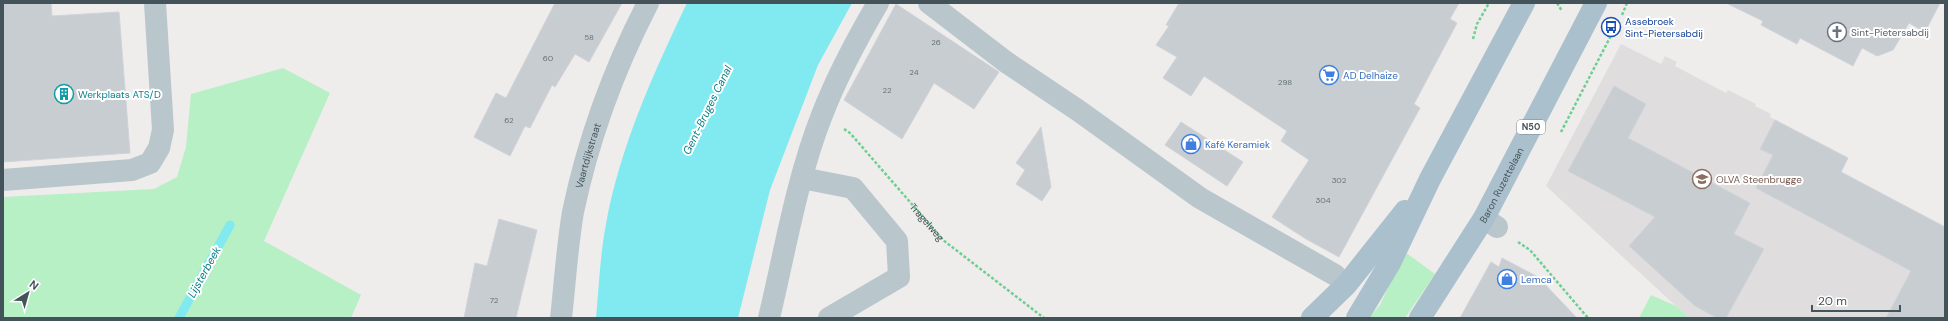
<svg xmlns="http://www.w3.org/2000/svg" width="1948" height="321" viewBox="0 0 1948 321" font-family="'DM Sans',sans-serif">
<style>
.education{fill:#e0ddde}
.green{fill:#b6f0c4}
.water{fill:#81e9f0}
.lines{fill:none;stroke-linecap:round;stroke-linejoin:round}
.stream{stroke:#81e9f0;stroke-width:9}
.building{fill:#c8cdd1;stroke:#d0d3d8}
.path{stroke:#6dd091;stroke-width:2.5;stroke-dasharray:3 2;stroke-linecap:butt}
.minor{stroke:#b9c7cd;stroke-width:22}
.major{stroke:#aac1cd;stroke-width:22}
.labels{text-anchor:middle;stroke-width:4;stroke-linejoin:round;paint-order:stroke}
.number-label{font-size:8px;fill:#657278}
.shield{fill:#fff;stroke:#7c878c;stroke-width:1}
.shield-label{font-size:9px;font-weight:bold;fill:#44535a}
.transit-label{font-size:10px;fill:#164399;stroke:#fff;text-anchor:start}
.worship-label{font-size:10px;fill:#5b616d;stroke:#fff;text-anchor:start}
.shop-label{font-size:10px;fill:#366cbe;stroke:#fff;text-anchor:start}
.culture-label{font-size:10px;fill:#0d838f;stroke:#fff;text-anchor:start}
.street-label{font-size:10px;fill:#44535a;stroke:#fff}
.education-label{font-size:10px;fill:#785e54;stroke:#fff;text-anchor:start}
.water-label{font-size:11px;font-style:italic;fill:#087e85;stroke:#fff}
</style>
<rect width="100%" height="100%" fill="#efecec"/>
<path class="education" d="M1621,44L1661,64L1665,56L1677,62L1675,66L1726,93L1728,90L1756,104L1755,106L1771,114L1770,117L1848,158L1841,172L1945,227V318H1689L1546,186Z"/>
<path class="green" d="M283,68L330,93L264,241L361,295L351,318H3V197L154,189L177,177L186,147L191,94Z
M1405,252L1435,274L1405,318H1369L1380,305Z
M1651,295L1676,306L1689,318H1639Z"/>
<path class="water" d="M687,3H852L818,65L770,190L738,318H596C599,287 600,255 606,224C620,147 653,74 687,3Z"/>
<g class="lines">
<path class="stream" d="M179,318L230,225"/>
</g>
<path class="building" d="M3,3H51L52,16L119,12L130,153L3,162Z
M555,3H622L589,62L575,54L555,87L552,85L530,128L525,126L510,156L474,137L496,93L506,98Z
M1179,3H1459L1450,19L1457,23L1414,104L1420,108L1339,257L1306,239L1272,217L1309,160L1281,141L1287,131L1204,76L1191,96L1163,78L1177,57L1156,45L1169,26L1166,25Z
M1726,3H1940L1925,32L1909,23L1893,50L1877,56L1862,48L1853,66L1800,38L1797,44L1761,25L1763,21Z
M896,4L999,72L974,109L934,83L902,139L844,100Z
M1614,86L1646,104L1628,138L1750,203L1734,234L1764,249L1726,318H1717L1695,306L1629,246L1655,217L1568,171Z
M1775,120L1848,158L1841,172L1945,227V318H1886L1911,271L1756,188L1773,155L1760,149Z
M1181,122L1243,162L1227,186L1165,145Z
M1041,127L1051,187L1042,201L1016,184L1025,170L1016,163Z
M499,219L537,230L516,318H464L475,263L487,266Z
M1502,258L1538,277L1577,318H1460L1491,262L1499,267Z"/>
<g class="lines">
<g class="path">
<path d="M1557,3L1562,11"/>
<path d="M1622,15L1627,3"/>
<path d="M1473,39L1477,24L1489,3"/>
<path id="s1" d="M844,129L850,133L943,240L1044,318"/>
<path d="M1561,132L1618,22"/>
<path d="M1518,242L1530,250L1588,318"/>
</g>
<g class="minor">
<path d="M929,3L1006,62L1079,111L1200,198L1335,275"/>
<path d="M802,178L853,188L897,241L899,277L829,318"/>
<path d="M3,180L132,170L150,163L159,148L163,130L155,3"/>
<path d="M1484,218L1497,227"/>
<path id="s2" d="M561,318C565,283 567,247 573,212C588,140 614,69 648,3"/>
<path d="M769,318C785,251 797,178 822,115C837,76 857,39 878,3"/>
</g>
<g class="major">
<path d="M1312,318L1347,284L1405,211"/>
<path d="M1357,318L1390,263L1430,179L1524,3"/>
<path id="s3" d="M1420,318L1484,218L1596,3"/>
</g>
</g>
<defs>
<g id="bus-ring" transform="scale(1)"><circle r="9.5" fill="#fff" stroke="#1a4fb4" stroke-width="1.5"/><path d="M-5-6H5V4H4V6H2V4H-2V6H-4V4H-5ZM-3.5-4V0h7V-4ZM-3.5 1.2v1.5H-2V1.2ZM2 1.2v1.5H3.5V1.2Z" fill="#1a4fb4"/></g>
<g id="church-ring" transform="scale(1)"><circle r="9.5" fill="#fff" stroke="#6b7280" stroke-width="1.5"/><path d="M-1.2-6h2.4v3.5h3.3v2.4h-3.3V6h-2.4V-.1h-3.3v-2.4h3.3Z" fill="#6b7280"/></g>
<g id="supermarket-ring" transform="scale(1)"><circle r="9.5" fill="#fff" stroke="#3f7fe0" stroke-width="1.5"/><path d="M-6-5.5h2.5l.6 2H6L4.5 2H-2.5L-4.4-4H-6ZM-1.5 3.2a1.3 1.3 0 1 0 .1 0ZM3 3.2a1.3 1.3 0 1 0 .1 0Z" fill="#3f7fe0"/></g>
<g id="building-ring" transform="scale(1)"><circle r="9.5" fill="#fff" stroke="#0f9aa8" stroke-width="1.5"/><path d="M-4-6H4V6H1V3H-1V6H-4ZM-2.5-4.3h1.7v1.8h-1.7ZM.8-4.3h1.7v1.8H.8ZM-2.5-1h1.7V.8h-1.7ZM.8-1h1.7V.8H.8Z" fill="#0f9aa8"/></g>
<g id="shop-ring" transform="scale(1)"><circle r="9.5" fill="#fff" stroke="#3f7fe0" stroke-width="1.5"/><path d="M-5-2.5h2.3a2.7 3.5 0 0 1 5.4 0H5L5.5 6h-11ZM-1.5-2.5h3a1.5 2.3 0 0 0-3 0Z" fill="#3f7fe0"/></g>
<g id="school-ring" transform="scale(1)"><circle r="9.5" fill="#fff" stroke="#8d6e63" stroke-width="1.5"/><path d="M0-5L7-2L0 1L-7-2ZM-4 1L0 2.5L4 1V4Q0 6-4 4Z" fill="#8d6e63"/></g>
</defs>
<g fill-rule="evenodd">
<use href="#bus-ring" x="1611" y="27"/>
<use href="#church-ring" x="1837" y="32"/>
<use href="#supermarket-ring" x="1329" y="75"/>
<use href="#building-ring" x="64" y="94"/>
<use href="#shop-ring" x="1191" y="144"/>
<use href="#school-ring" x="1702" y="179"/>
<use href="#shop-ring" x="1507" y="279"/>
</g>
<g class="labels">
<g class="number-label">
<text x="589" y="40">58</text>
<text x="936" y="45">26</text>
<text x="548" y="61">60</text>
<text x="914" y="75">24</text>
<text x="1285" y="85">298</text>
<text x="887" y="93">22</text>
<text x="509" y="123">62</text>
<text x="1339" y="183">302</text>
<text x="1323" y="203">304</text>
<text x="494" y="303">72</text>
</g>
<rect class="shield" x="1517" y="120" width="28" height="14" rx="3"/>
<g class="shield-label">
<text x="1531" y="130">N50</text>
</g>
<g class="transit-label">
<text x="1625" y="25">Assebroek<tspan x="1625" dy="12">Sint-Pietersabdij</tspan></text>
</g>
<g class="worship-label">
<text x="1851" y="36">Sint-Pietersabdij</text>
</g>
<g class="shop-label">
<text x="1343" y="79">AD Delhaize</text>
<text x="1205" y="148">Kafé Keramiek</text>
<text x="1521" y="283">Lemca</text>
</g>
<g class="culture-label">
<text x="78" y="98">Werkplaats ATS/D</text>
</g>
<g class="street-label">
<text dy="4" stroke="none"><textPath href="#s2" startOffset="165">Vaartdijkstraat</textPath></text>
<text dy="4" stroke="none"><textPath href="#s3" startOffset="156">Baron Ruzettelaan</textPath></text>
<text dy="4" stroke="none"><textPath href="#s1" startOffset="125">Tragelweg</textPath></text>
</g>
<g class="education-label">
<text x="1716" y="183">OLVA Steenbrugge</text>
</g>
<g class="water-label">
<text transform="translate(707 110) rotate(-64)" y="4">Gent-Bruges Canal</text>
<text transform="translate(204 272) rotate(-61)" y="4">Lijsterbeek</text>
</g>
</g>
<rect width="1948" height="321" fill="none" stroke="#44535a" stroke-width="8"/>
<g transform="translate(28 293) rotate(37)" stroke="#ffffff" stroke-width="3" paint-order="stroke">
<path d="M0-3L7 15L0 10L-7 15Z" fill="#44535a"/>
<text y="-6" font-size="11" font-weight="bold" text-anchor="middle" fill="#44535a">N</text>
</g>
<path d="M1812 305v6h88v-6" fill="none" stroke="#44535a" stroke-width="2"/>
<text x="1818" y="305" font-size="12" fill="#44535a" stroke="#ffffff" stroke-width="3" paint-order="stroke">20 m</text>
</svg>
